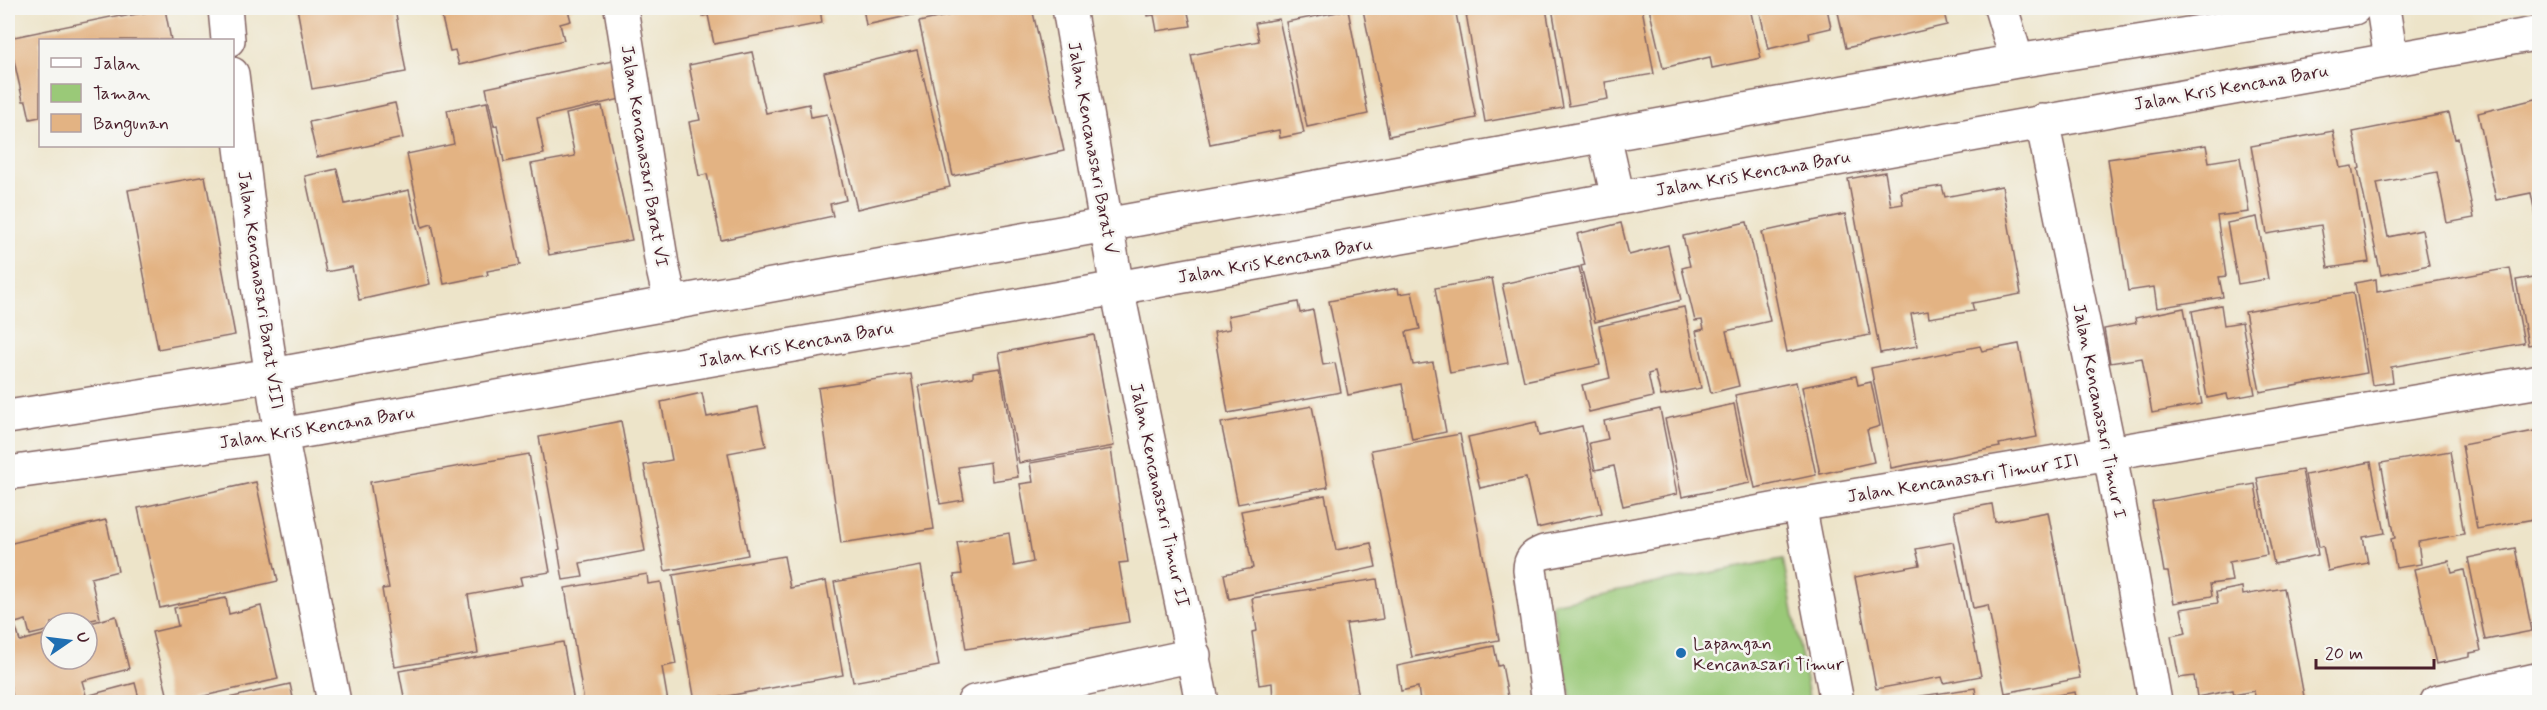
<svg xmlns="http://www.w3.org/2000/svg" width="2547" height="710" viewBox="0 0 2547 710" font-family="Mynerve,sans-serif">
<style>
.green{fill:#9ac978;stroke:#727452;stroke-width:1.5}
.building{fill:#e3b383}
.lines{fill:none;stroke-linecap:round;stroke-linejoin:round}
.street-casing{stroke:#836462;stroke-width:36}
.street{stroke:#fff;stroke-width:33}
.poi-dot{fill:#1f6fb2;stroke:#f6f6f2;stroke-width:2}
.labels{text-anchor:middle;stroke-width:5;stroke-linejoin:round;paint-order:stroke}
.street-label{font-size:18px;fill:#4a1f2b;stroke:#f6f6f2}
.poi-label{font-size:18px;fill:#4a1f2b;stroke:#f6f6f2;text-anchor:start}
</style>
<rect width="100%" height="100%" fill="#f6f6f2"/>
<filter id="ink" filterUnits="userSpaceOnUse"><feTurbulence type="fractalNoise" baseFrequency=".0167" numOctaves="2"/><feDisplacementMap in="SourceGraphic" scale="12" xChannelSelector="R" yChannelSelector="G"/><feConvolveMatrix kernelMatrix="1 2 1 2 8 2 1 2 1" color-interpolation-filters="sRGB"/></filter>
<filter id="wash" filterUnits="userSpaceOnUse"><feTurbulence type="fractalNoise" baseFrequency=".008" numOctaves="4" result="noise"/><feDisplacementMap in="SourceGraphic" scale="24" xChannelSelector="R" yChannelSelector="G"/><feGaussianBlur stdDeviation="1.35" result="paint"/><feColorMatrix in="noise" values="0 0 0 0 0 0 0 0 0 0 0 0 0 0 0 0 0 1.4 0 .05"/><feComposite in="paint" operator="in"/></filter>
<g filter="url(#wash)">
<rect width="100%" height="100%" fill="#ede4c9"/>
<path class="green" d="M1783,559L1810,702H1572L1551,603Z"/>
<g id="blocks">
<path class="building" d="M297,8H395L406,72L312,89Z
M467,8H573L568,10L571,21L560,24L564,40L459,65L455,50L450,51L441,14Z
M702,8H820L822,23L714,44L708,15L703,16Z
M863,8H944L866,25Z
M982,8H1032L1064,151L953,176L919,22Z
M1147,8H1187L1191,26L1157,31L1154,15L1148,16Z
M1378,8H1455L1476,118L1389,136L1363,10Z
M1465,8H1546L1563,108L1485,122Z
M1552,8H1642L1654,74L1605,82L1608,99L1569,106Z
M1649,8H1750L1761,58L1712,68L1710,57L1663,68Z
M1759,8H1827L1831,28L1809,33L1810,39L1768,49Z
M1837,8H1943L1947,25L1846,48Z
M165,9L171,40H40V117L30,119L26,101H23L9,38L120,15L121,17Z
M1348,10L1368,114L1307,127L1286,22Z
M1279,19L1304,133L1280,138L1279,130L1210,144L1191,55L1259,41L1255,23Z
M917,50L950,187L857,209L824,72Z
M752,52L766,113L809,104L811,117L827,114L846,200L830,204L833,216L721,240L707,174L699,176L689,122L700,120L689,65Z
M613,61L621,99L537,118L544,154L504,162L497,125L494,126L486,88Z
M2540,98V217L2536,218L2531,193L2496,200L2478,113Z
M487,102L520,265L487,271L488,275L444,284L432,224L422,227L407,154L454,144L447,110Z
M395,103L403,138L317,157L309,122Z
M602,106L632,240L549,255L531,164L575,156L566,114Z
M2449,113L2455,139L2458,138L2474,218L2447,223L2437,172L2377,183L2388,237L2422,230L2429,265L2381,275L2358,169L2360,168L2353,132Z
M2333,131L2340,168L2352,166L2369,262L2328,268L2321,225L2267,234L2251,146Z
M2206,145L2209,162L2240,157L2249,212L2217,216L2226,276L2219,277L2223,297L2157,308L2154,287L2128,291L2108,159Z
M337,169L345,204L409,190L430,284L359,300L352,267L326,272L305,176Z
M1885,172L1891,206L1903,204L1901,192L1942,186L1945,197L2002,186L2021,294L1972,303L1974,311L1929,318L1928,311L1911,314L1917,346L1880,353L1848,179Z
M205,176L235,335L158,349L128,190Z
M1845,214L1870,335L1787,352L1762,232Z
M2257,217L2268,279L2238,284L2227,223Z
M1747,222L1770,321L1726,331L1739,386L1711,393L1696,331L1704,329L1702,320L1695,321L1682,268L1690,266L1683,236Z
M1621,223L1629,255L1668,245L1681,300L1595,322L1581,266L1585,265L1577,234Z
M1579,267L1600,365L1524,381L1502,284Z
M2510,268L2524,343L2391,367L2393,382L2372,385L2355,283L2376,279L2377,292Z
M2540,276V343L2528,345L2516,280Z
M1492,278L1508,363L1450,373L1435,288Z
M1398,288L1399,294L1412,292L1420,329L1406,332L1413,365L1433,362L1446,432L1412,439L1402,384L1348,395L1329,301Z
M2353,293L2367,373L2260,392L2245,312Z
M1298,302L1300,313L1313,310L1323,365L1335,363L1341,392L1228,413L1214,332L1230,329L1228,316Z
M2221,305L2224,325L2242,322L2255,394L2228,399L2227,394L2207,398L2192,311Z
M1684,307L1701,388L1661,396L1655,372L1648,374L1653,397L1589,412L1582,385L1610,378L1599,326Z
M2184,308L2202,404L2152,413L2142,358L2110,363L2104,329L2136,323L2135,318Z
M1094,335L1114,446L1019,463L999,353Z
M2019,344L2037,437L1999,444L2000,447L1891,468L1871,368L1980,346L1982,351Z
M1000,368L1018,477L992,481L990,462L958,467L964,500L940,504L919,386L973,377V372Z
M911,374L934,529L841,543L818,388Z
M1856,376L1858,385L1871,382L1880,426L1867,430L1874,462L1820,474L1802,387Z
M1796,382L1816,475L1755,488L1735,395Z
M702,393L707,417L758,407L766,446L728,453L748,555L665,571L644,465L672,460L661,402Z
M1734,404L1750,483L1682,497L1665,419Z
M1312,406L1328,487L1238,504L1221,423Z
M1660,409L1677,494L1623,506L1614,466L1595,470L1589,443L1608,439L1604,421Z
M621,421L645,551L580,563L583,577L563,580L558,550L560,549L539,437Z
M1536,422L1539,436L1582,426L1602,513L1537,528L1526,478L1480,488L1468,437Z
M2540,430V518L2477,529L2462,445Z
M1460,434L1499,640L1412,657L1371,450Z
M1111,449L1128,562L1119,563L1129,622L966,649L954,575L962,574L957,542L1009,533L1014,566L1033,562L1020,484L1033,482L1030,463Z
M2450,451L2464,534L2418,542L2421,564L2396,568L2391,539L2395,538L2381,463Z
M529,454L550,572L520,577L522,585L468,595L478,653L395,667L382,589L389,588L370,482Z
M2371,462L2385,533L2363,537L2368,563L2328,571L2323,546L2319,547L2305,475Z
M2302,470L2318,555L2274,564L2257,478Z
M256,482L278,581L160,608L138,508Z
M2255,484L2267,555L2229,562L2232,581L2210,584L2212,596L2174,603L2168,572H2164L2152,502Z
M1325,495L1336,550L1371,543L1376,567L1229,599L1224,574L1253,568L1241,511Z
M1992,504L1995,522L2048,512L2080,678L2005,693L1988,605L1973,608L1954,511Z
M106,520L118,571L91,578L100,618L79,623H51V630L30,635L26,620L8,625V544Z
M1953,542L1981,676L1944,683L1942,677L1876,689L1855,577L1920,565L1916,549Z
M2515,548L2532,631L2485,640L2468,558Z
M784,556L790,588L826,581L843,675L695,702L673,575Z
M2449,561L2452,573L2464,570L2481,651L2470,653V657L2436,664L2414,569Z
M921,566L939,666L853,682L834,582Z
M647,574L648,584L661,582L676,664L662,667L668,702H584L565,588Z
M1377,579L1383,619L1346,624L1358,692L1349,694L1350,702H1273L1272,683L1259,685L1252,632L1257,631L1252,598Z
M2242,587L2243,595L2284,588L2305,702H2256L2254,691L2234,695L2233,690L2197,697L2194,676L2179,678L2171,636L2186,633L2181,609L2218,603L2216,592Z
M226,598L229,614L261,606L278,679L178,702H169L152,632L178,626L174,608Z
M116,616L129,669L82,681L88,702H17L16,697L13,698L8,676V630L16,628L20,641L51,633V659H87V624Z
M563,642L574,702H405L399,671Z
M1494,646L1498,666L1502,665L1509,702H1420L1418,687L1401,691L1397,666Z
M135,683L140,702H92L90,695Z
M290,684L294,702H211Z
M1975,688L1977,702H1895L1894,700Z
M2075,692L2077,702H2021V701Z"/>
</g>
</g>
<g filter="url(#ink)">
<use href="#blocks" fill-opacity="0" stroke="#836462" stroke-width="1.5"/>
<g class="lines">
<g class="street-casing">
<path id="street" d="M225,8L228,40
M621,8L662,265L671,304
M1069,8L1117,288L1202,702
M2001,8L2017,61
M2383,8L2391,59
M232,74L258,286L281,435L334,702
M2042,121L2110,454L2155,702
M1604,136L1618,198
M8,417L272,375L2017,61L2354,8
M8,473L281,435L1117,288L2540,33
M1799,505L1837,702
M974,702L1194,655
M1549,702L1530,570C1530,559 1534,556 1544,552L1799,505L2540,381
M2437,702L2540,679"/>
</g>
<use href="#street" class="street"/>
</g>
</g>
<circle class="poi-dot" cx="1681" cy="653" r="6"/>
<g class="labels">
<g class="street-label">
<text transform="translate(2231 87) rotate(-10)" y="6">Jalan Kris Kencana Baru</text>
<text transform="translate(1093 148) rotate(80)" y="6">Jalan Kencanasari Barat V</text>
<text transform="translate(645 156) rotate(81)" y="6">Jalan Kencanasari Barat VI</text>
<text transform="translate(1753 173) rotate(-10)" y="6">Jalan Kris Kencana Baru</text>
<text transform="translate(1275 260) rotate(-10)" y="6">Jalan Kris Kencana Baru</text>
<text transform="translate(261 290) rotate(82)" y="6">Jalan Kencanasari Barat VIII</text>
<text transform="translate(796 344) rotate(-10)" y="6">Jalan Kris Kencana Baru</text>
<text transform="translate(2100 411) rotate(79)" y="6">Jalan Kencanasari Timur I</text>
<text transform="translate(317 427) rotate(-9)" y="6">Jalan Kris Kencana Baru</text>
<text transform="translate(1963 478) rotate(-9)" y="6">Jalan Kencanasari Timur III</text>
<text transform="translate(1160 495) rotate(78)" y="6">Jalan Kencanasari Timur II</text>
</g>
<g class="poi-label">
<text x="1693" y="649">Lapangan<tspan x="1693" dy="21">Kencanasari Timur</tspan></text>
</g>
</g>
<rect width="2547" height="710" fill="none" stroke="#f6f6f2" stroke-width="30"/>
<rect x="39" y="39" width="195" height="108" fill="#f6f6f2" stroke="#b1a0a2" stroke-width="1.5"/>
<rect x="51" y="58" width="30" height="9" fill="#ffffff" stroke="#b1a0a2" stroke-width="1.5"/>
<text x="93" y="69" font-size="18" fill="#4a1f2b">Jalan</text>
<rect x="51" y="84" width="30" height="18" fill="#9ac978" stroke="#b1a0a2" stroke-width="1.5"/>
<text x="93" y="99" font-size="18" fill="#4a1f2b">Taman</text>
<rect x="51" y="114" width="30" height="18" fill="#e3b383" stroke="#b1a0a2" stroke-width="1.5"/>
<text x="93" y="129" font-size="18" fill="#4a1f2b">Bangunan</text>
<g transform="translate(69 641) rotate(76)"><circle r="28" fill="#f6f6f2" stroke="#b1a0a2" stroke-width="1.5"/>
<path d="M0-4.5L10 22L0 15L-10 22Z" fill="#1f6fb2"/>
<text y="-9" font-size="16" font-weight="bold" text-anchor="middle" fill="#4a1f2b">U</text>
</g>
<path d="M2316 659v9h118v-9" fill="none" stroke="#4a1f2b" stroke-width="3"/>
<text x="2325" y="659" font-size="18" fill="#4a1f2b" stroke="#f6f6f2" stroke-width="4.5" paint-order="stroke">20 m</text>
</svg>
